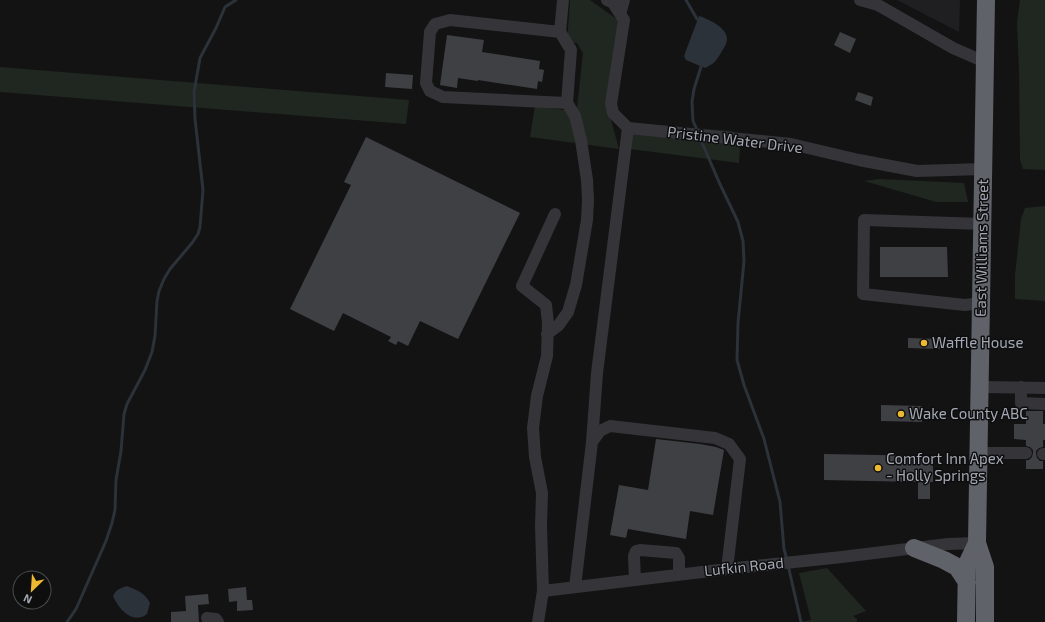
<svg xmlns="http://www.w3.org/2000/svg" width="1045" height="622" viewBox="0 0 1045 622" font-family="'Exo 2',sans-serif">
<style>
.built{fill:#1f1f21}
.green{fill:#1f2720}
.water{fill:#2b3239}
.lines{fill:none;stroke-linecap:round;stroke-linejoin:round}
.stream{stroke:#2b3239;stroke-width:3}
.building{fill:#3f4044}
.minor{stroke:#343439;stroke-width:12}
.highway{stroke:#60626a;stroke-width:18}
.poi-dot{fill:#edb931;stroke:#0e0e0f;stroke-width:1.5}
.labels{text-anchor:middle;stroke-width:3;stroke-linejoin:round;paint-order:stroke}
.street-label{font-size:15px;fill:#a4a8b4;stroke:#0e0e0f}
.poi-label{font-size:15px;fill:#a4a8b4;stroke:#0e0e0f;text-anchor:start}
</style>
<rect width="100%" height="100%" fill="#131314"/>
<path class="built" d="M897,0H960L959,32Z"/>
<path class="green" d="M570,0H590L618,20L610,116L619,149L530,137L535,106L564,110L577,108L583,53L577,43L567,42Z
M1020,0H1045V170L1023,169L1020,160L1019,73L1017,22Z
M0,67L409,100L406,124L0,92Z
M631,123L732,131L740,147L739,163L630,149Z
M880,179L964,183L968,202H936L864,181Z
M1045,206V301L1015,299V275L1021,219L1025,208Z
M827,568L866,611L853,616L857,619V622H800L811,620L799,573Z"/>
<path class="water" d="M699,16C708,19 727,27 727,39C727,44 723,49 721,53C715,62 715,63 705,68L686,60L684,56Z
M127,586C137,590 145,593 150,603L147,614C145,615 143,617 141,617C129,621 117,606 113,596C116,589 121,588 127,586Z"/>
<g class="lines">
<path class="stream" d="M686,0L697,19
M698,132L693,121L692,102L694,89L701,67
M700,138L719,182L738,222L743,241L744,261L738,323L737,360L744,385L764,439L780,502L784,549L787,560
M788,565L801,622
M67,622L76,609L80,600L106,541L112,523L115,510L116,480L121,451L124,414L127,404L145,370L152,352L155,336L157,301L159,291L164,279L170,269L192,243L198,234L200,227L203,190L195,119L194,92L200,58L216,28L225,7L236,0"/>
</g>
<path class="building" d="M840,32L856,39L850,53L834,45Z
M447,35L484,40L482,52L540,61L539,69L544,70L542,82L538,81L537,89L478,80V81L458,78L457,88L440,85Z
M386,73L413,75L412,89L385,87Z
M858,92L873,97L871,106L855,100Z
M366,137L520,213L458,339L420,321L408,346L398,341L396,345L388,341L391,337L343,313L334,331L290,309L351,185L344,182Z
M880,247H947L948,277H880Z
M908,338L940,339V349L908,348Z
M881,405L922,406V422L881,421Z
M1026,411H1043V424H1045V440H1043V447L1039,448L1036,451V454L1037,458L1040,461H1043V469H1026V460H1029L1032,457L1033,453V450L1030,447L1026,446V440L1014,439V424H1026Z
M656,439L700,444L716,447L724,450L713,515L690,511L686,539L628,529L626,538L610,535L619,485L648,490Z
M824,454L933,456V482H930V499H918V482L824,480Z
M246,587L247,600H252L253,610L237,611V601L229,602L228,589Z
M208,594L209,604L198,605L199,622H171V612L186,611L185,596Z"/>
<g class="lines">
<path class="minor" d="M607,0L613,3L624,20L611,104L613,113L628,128L791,144L859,160L917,171L983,169
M860,0L878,5L953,48L985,62
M620,14L624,0
M560,32L450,20L435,24L430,32L426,83L430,91L443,97L567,103
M981,303L965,305L863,294L864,220L983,224
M547,334L558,326L568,312L576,285L587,220L588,200L587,180L581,140L575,116L567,103L571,50L560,32L563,0
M980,387L1045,388
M1021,387V403L1045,404
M592,442L597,373L628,128
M979,453H1026
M1043,454H1045
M635,580L634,556L636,551L640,550L676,553L679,558V575
M575,587L592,442L600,431L610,426L715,438L729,444L740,459L727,569
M543,591L541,526L542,493L535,457L533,428L537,396L547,356L548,323L546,305L522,286L555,214
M207,618L216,619L218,622
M538,622L543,591L727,569L842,557L948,544L977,543"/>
<path class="highway" d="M914,548L944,560L957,567L967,582
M966,622L967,564L977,543
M985,622V567L977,543L986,0"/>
</g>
<g class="poi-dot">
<circle cx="924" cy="343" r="4"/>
<circle cx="901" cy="414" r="4"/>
<circle cx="878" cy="468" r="4"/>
</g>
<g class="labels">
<g class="street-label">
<text transform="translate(735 140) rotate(7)" y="5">Pristine Water Drive</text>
<text transform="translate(982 248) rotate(-89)" y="5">East Williams Street</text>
<text transform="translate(744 567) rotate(-6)" y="5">Lufkin Road</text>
</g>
<g class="poi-label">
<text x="932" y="348">Waffle House</text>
<text x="909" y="419">Wake County ABC</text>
<text x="886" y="464">Comfort Inn Apex<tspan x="886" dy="17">- Holly Springs</tspan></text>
</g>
</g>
<g transform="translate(32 590) rotate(205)"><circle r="19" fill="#0e0e0f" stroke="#4a4c51"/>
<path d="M0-3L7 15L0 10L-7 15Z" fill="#edb931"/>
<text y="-6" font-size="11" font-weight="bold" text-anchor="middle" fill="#a4a8b4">N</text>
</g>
</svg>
